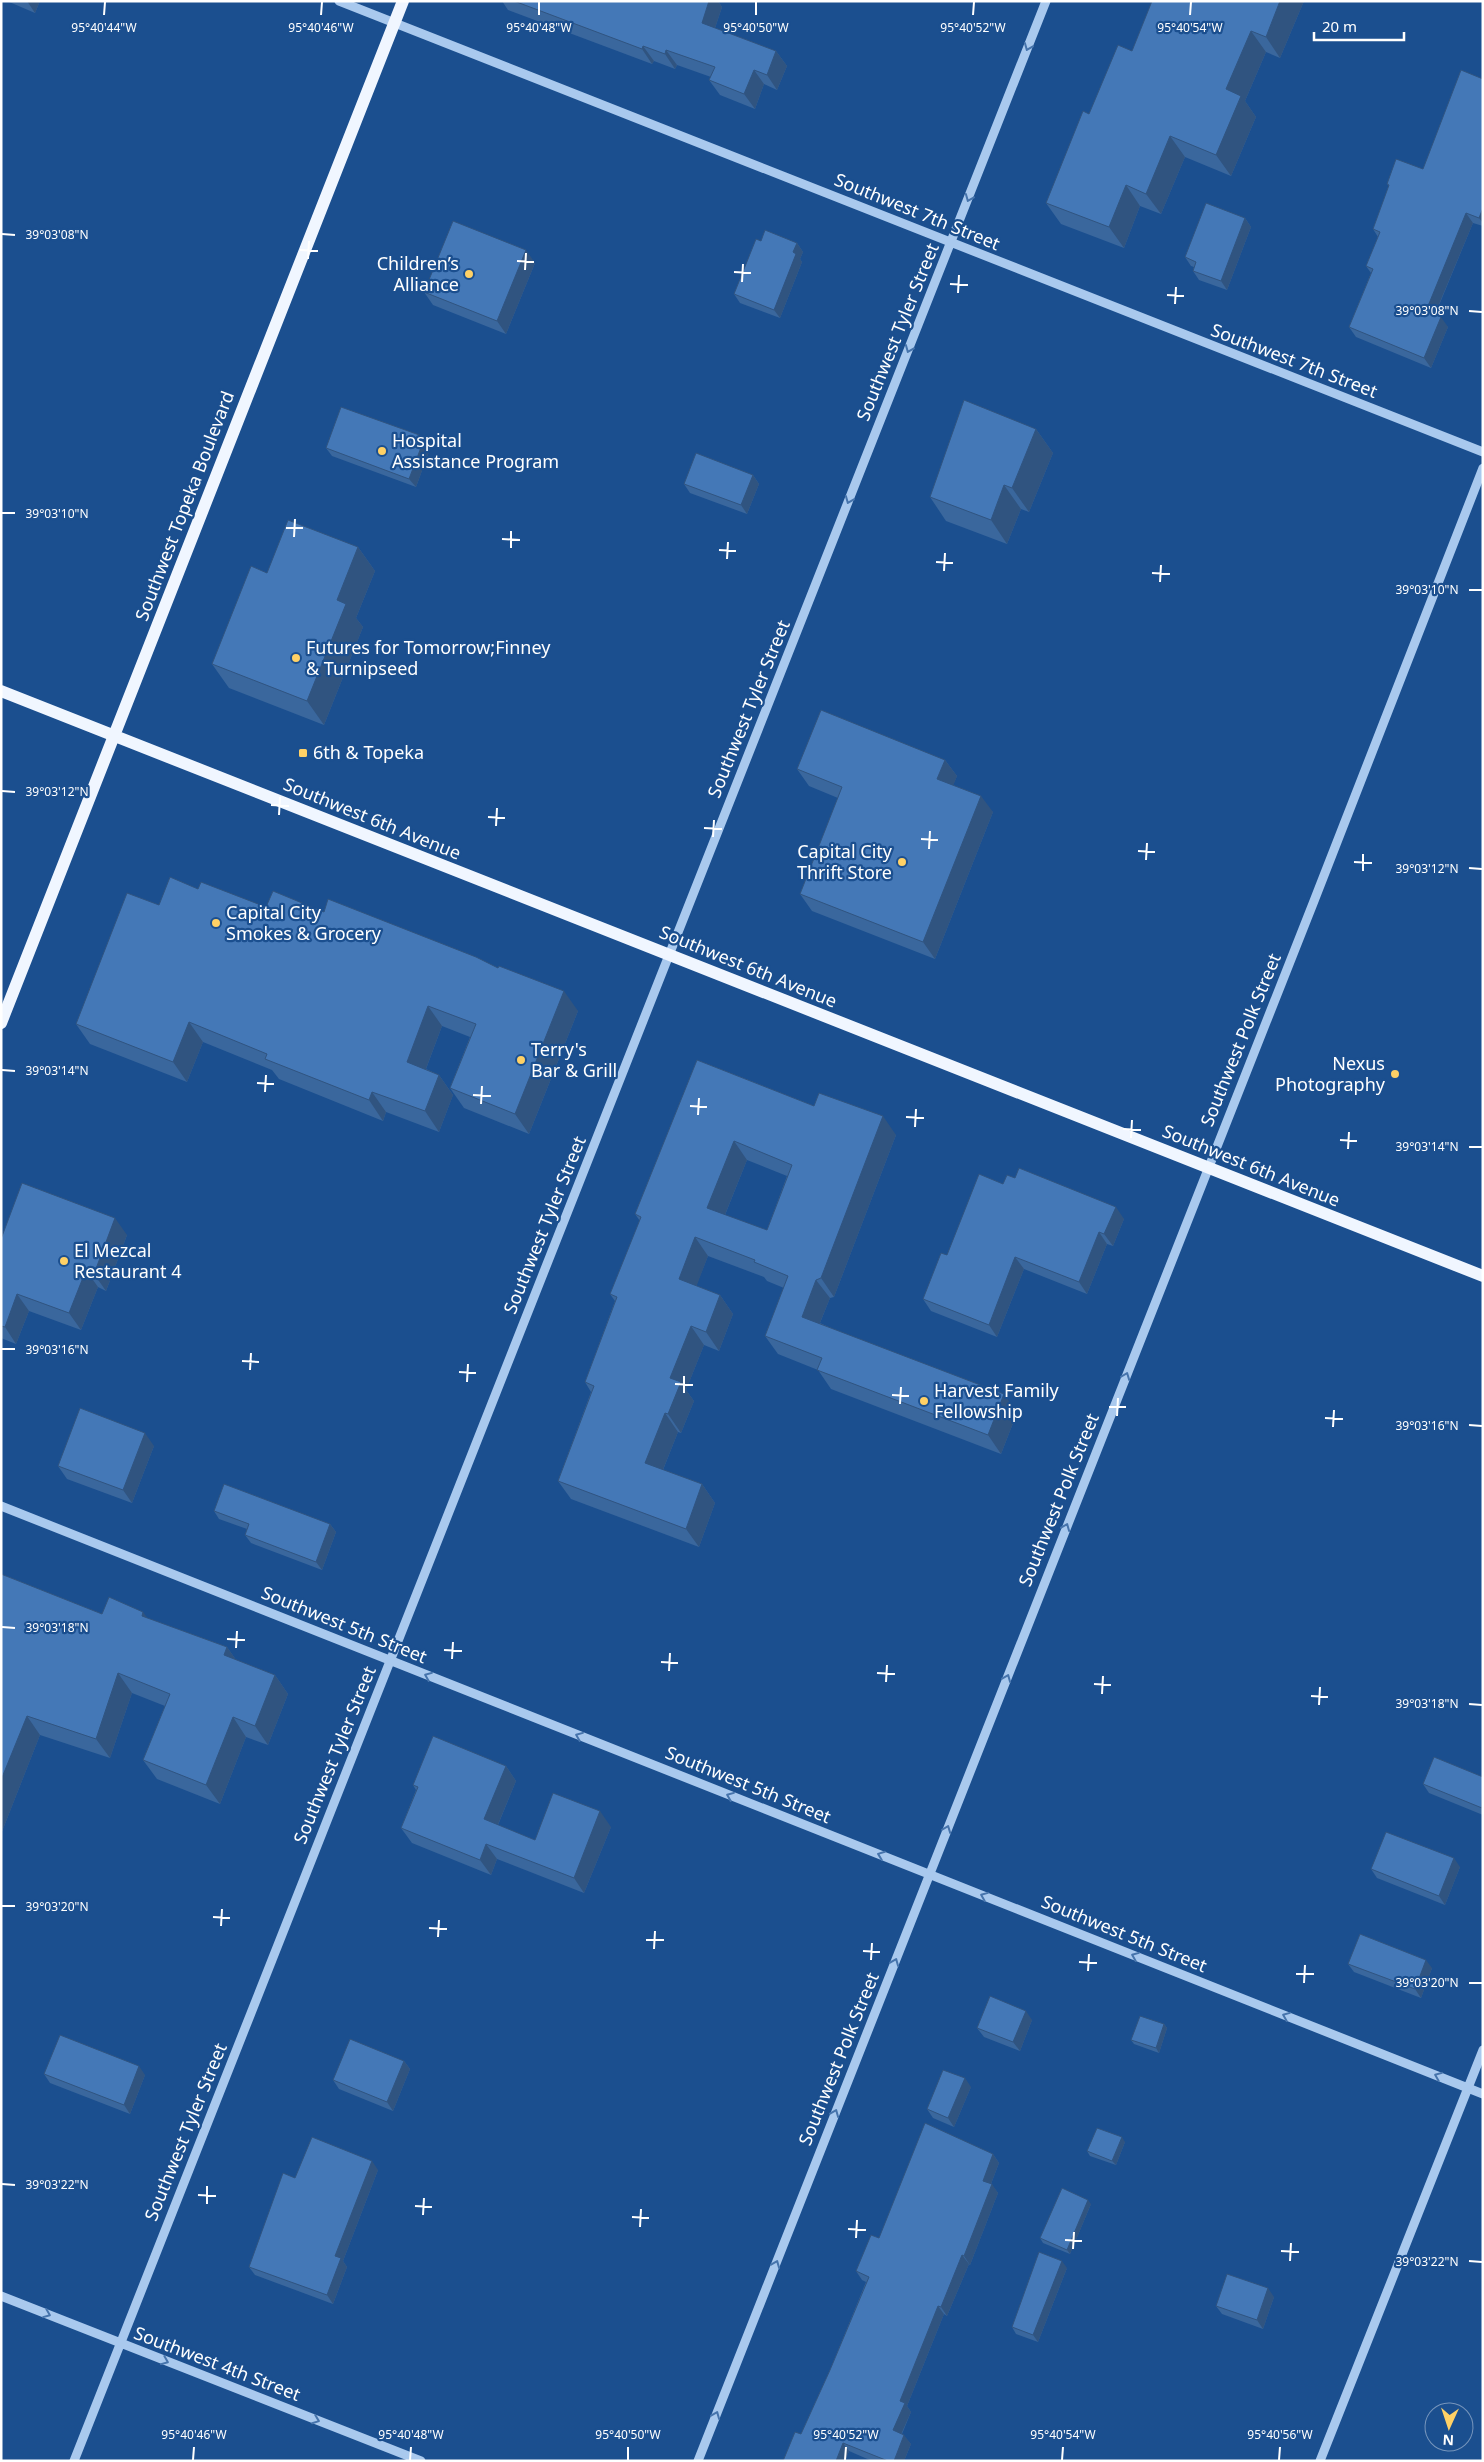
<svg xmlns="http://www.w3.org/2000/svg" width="1484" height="2462" viewBox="0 0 1484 2462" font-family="'Noto Sans',sans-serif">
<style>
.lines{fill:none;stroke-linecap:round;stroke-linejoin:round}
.minor{stroke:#a9c9ee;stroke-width:9}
.major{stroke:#f0f6ff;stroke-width:12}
.wall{fill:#3a679d;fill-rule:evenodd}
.shaded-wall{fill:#305480}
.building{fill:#4478b7;stroke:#305480;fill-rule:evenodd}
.oneway{stroke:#4674ac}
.ticks{fill:none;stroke:#fff;stroke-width:2}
.poi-dot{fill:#ffd166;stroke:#1b4f8f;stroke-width:2}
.labels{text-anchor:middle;stroke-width:4.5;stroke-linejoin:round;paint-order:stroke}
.street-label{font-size:18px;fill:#fff;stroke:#1b4f8f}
.poi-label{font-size:18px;fill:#fff;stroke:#1b4f8f;text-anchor:start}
.ticks-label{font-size:12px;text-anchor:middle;fill:#fff;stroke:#1b4f8f;stroke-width:4.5;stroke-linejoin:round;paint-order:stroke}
</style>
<rect width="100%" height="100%" fill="#1b4f8f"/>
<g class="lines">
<path class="minor" d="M339,1L1483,452
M1,1506L1483,2094
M1,2296L421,2461
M74,2461L1046,1
M698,2461L1314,901L1483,468
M1320,2461L1483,2050"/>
<path class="major" d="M1,691L1483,1276
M1,1023L403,1"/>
</g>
<path class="wall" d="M7,1H40L35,13Z
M502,1H718L722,7L715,28L776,51L787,66L777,90L764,84L755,109L720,95L709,80L711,77L677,65L675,69L654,61L652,64L508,10Z
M1151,1H1304L1280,58L1266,52L1245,101L1256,117L1231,176L1185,157L1161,214L1140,206L1124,248L1061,224L1046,203L1089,114L1132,51L1152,2Z
M1483,79V226L1473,223L1435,315L1448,327L1431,368L1356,337L1349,327L1371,273L1366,266L1378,237L1373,229L1389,186L1387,184L1423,169Z
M1245,218L1251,227L1227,290L1199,280L1193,271L1194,267L1191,266L1185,257Z
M761,241L797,243L803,252L800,259L802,262L780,318L740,303L734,294Z
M535,263L506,334L433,305L424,292Z
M1036,429L1053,453L1029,512L1021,509L1007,544L946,521L930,497Z
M425,437L431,446L416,487L332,456L326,448Z
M753,475L759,484L747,514L690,493L684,484Z
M358,547L375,571L356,618L363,627L324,725L229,688L212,664L267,573Z
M945,760L957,776L953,785L993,812L935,959L812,911L800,894L838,798L809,786L797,769Z
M198,889L266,907L324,912L578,1011L529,1134L464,1108L450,1088L470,1037L442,1026L426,1069L439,1075L453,1095L439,1132L386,1112L383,1121L279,1079L272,1070L203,1042L187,1082L90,1044L76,1024L159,905Z
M697,1060L814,1106L896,1135L834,1297L830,1298L820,1323L1017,1413L1001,1454L831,1389L818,1370L778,1354L765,1336L784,1288L767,1281L764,1277L708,1256L696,1286L720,1295L733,1314L719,1351L704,1345L686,1390L694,1401L681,1433L678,1432L663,1470L702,1484L715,1503L699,1547L571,1499L558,1481L591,1392L585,1382L615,1301L610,1294L640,1221L635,1214ZM747,1160L787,1176L767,1230L725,1215Z
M1015,1178L1124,1219L1113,1246L1107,1244L1087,1294L1024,1269L997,1337L931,1311L923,1299L947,1255L1003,1184Z
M127,1235L106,1291L98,1287L81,1330L29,1311L16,1344L1,1338V1239Z
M154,1446L132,1503L67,1479L58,1466Z
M214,1511L330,1524L336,1532L322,1570L251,1543L245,1535L247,1529L219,1519Z
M1,1574L102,1614L147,1618L227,1647L236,1660L275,1675L288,1694L268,1745L246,1737L220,1804L157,1779L143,1760L165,1706L132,1693L110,1758L40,1735L1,1834Z
M506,1766L516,1781L498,1825L535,1840L611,1827L584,1893L497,1859L491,1875L412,1843L401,1828L416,1790L413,1785Z
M1483,1777V1815L1429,1793L1423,1784Z
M1460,1867L1445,1905L1377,1878L1371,1869Z
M1348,1964L1432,1968L1421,1998L1354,1972Z
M1032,2020L1020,2051L984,2037L977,2028Z
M1164,2024L1167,2028L1159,2053L1134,2044L1131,2040Z
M404,2061L410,2069L393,2111L339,2089L333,2080Z
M44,2074L145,2075L130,2114L50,2083Z
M971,2087L954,2127L933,2118L927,2109Z
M1125,2142L1116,2165L1090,2156L1087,2151Z
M993,2154L999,2163L991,2184L998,2193L970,2265L969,2264L947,2316L944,2314L907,2406L911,2412L902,2434L911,2444L904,2461H872L849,2451L845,2461H783L801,2434L830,2370L866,2282L862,2280L856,2271L879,2238Z
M378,2170L343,2261L347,2267L333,2304L255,2275L249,2267L295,2178Z
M1091,2204L1070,2254L1043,2243L1040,2238Z
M1067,2268L1038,2342L1016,2334L1012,2327Z
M1274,2297L1263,2329L1222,2314L1216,2306Z"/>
<path class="shaded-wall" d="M27,1H40L35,13Z
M709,1H718L722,7L712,37L702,23Z
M1280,1H1304L1280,58L1266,37Z
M1251,31L1266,52L1245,101L1256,117L1231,176L1216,155L1226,89Z
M643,46L654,61L652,64L642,49Z
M666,50L677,65L675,69L665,54Z
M776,51L787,66L777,90L767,75Z
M754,70L764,84L755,109L744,94Z
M1170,136L1185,157L1161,214L1146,194Z
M1126,185L1140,206L1124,248L1109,227Z
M1483,208V223L1479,218Z
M1466,213L1473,223L1432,321L1426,311Z
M1245,218L1251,227L1227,290L1221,281Z
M797,243L803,252L800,259L802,262L780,318L774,310L793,252Z
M526,250L535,263L506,334L497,321Z
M1441,317L1448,327L1431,368L1424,358Z
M1036,429L1053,453L1029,512L1012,488Z
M425,437L431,446L416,487L409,479Z
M753,475L759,484L747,514L741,505Z
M1004,485L1021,509L1007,544L991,520Z
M358,547L375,571L356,618L363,627L324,725L307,701L337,600Z
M945,760L957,776L949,796L937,779Z
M981,796L993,812L935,959L923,942Z
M564,991L578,1011L529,1134L515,1114Z
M428,1006L442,1026L421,1082L407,1062Z
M189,1022L203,1042L187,1082L173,1062Z
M439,1075L453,1095L439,1132L425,1111Z
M372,1092L386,1112L383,1121L369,1100Z
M883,1116L896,1135L834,1297L821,1278Z
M734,1141L747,1160L720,1227L707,1208Z
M1116,1207L1124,1219L1113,1246L1104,1234Z
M115,1218L127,1235L106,1291L94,1274Z
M1099,1232L1107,1244L1087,1294L1079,1282Z
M695,1237L708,1256L692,1298L679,1279Z
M1015,1257L1024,1269L997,1337L989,1325Z
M86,1270L98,1287L81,1330L69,1313Z
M816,1280L830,1298L815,1335L802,1317Z
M17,1294L29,1311L16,1344L5,1327Z
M720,1295L733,1314L719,1351L706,1332Z
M691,1326L704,1345L686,1390L694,1401L681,1433L668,1414L670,1378Z
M1004,1394L1017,1413L1001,1454L988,1435Z
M665,1413L678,1432L658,1482L645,1463Z
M145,1433L154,1446L132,1503L123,1490Z
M702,1484L715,1503L699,1547L686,1529Z
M330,1524L336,1532L322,1570L316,1562Z
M143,1612L157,1631L142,1616Z
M227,1647L241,1667L224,1655Z
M118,1673L132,1693L110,1758L96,1739Z
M275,1675L288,1694L268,1745L255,1726Z
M27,1716L40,1735L1,1834V1780Z
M233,1717L246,1737L220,1804L206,1785Z
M506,1766L516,1781L494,1834L484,1819Z
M600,1811L611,1827L584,1893L574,1878Z
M486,1844L497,1859L491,1875L480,1860Z
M1454,1858L1460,1867L1445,1905L1439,1896Z
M1426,1960L1432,1968L1421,1998L1415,1989Z
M1026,2011L1032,2020L1020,2051L1013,2042Z
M1164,2024L1167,2028L1159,2053L1156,2048Z
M404,2061L410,2069L393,2111L387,2102Z
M139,2066L145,2075L130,2114L124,2105Z
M965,2078L971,2087L954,2127L948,2118Z
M1122,2137L1125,2142L1116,2165L1112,2161Z
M993,2154L999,2163L989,2189L983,2181Z
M372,2161L378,2170L343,2261L347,2267L333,2304L327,2295L335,2256Z
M992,2184L998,2193L970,2265L964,2256Z
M1088,2200L1091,2204L1070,2254L1067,2250Z
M962,2255L969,2264L947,2316L941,2307Z
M1062,2261L1067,2268L1038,2342L1033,2335Z
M1268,2288L1274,2297L1263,2329L1257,2320Z
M938,2306L944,2314L907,2406L911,2412L899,2439L893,2430L900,2401Z
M904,2435L911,2444L904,2461H894Z
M843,2443L849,2451L845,2461H836Z"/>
<path class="building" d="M514,1H709L702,23L776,51L767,75L754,70L744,94L709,80L715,67L666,50L665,54L643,46L642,49Z
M1152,1H1280L1266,37L1251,31L1226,89L1241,96L1216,155L1170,136L1146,194L1126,185L1109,227L1046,203L1083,111L1089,114L1118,45L1132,51Z
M1461,70L1483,79V208L1479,218L1466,213L1426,311L1441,317L1424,358L1349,327L1373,269L1366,266L1380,232L1373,229L1389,185L1387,184L1396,159L1423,169Z
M1206,203L1245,218L1221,281L1193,271L1196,262L1185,257Z
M453,221L526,250L497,321L424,292Z
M765,230L797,243L793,252L796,254L774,310L734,294L756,239L761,241Z
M964,400L1036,429L1012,488L1004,485L991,520L930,497Z
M341,407L425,437L409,479L326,448Z
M696,453L753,475L741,505L684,484Z
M288,520L358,547L337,600L346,604L307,701L212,664L251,566L267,573Z
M821,710L945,760L937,779L981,796L923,942L800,894L842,787L797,769Z
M170,877L198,889L201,882L266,907L273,891L324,912L328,899L476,957L498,968L499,966L564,991L515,1114L450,1088L476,1024L428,1006L407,1062L439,1075L425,1111L372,1092L369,1100L265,1059L267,1054L189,1022L173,1062L76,1024L127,893L159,905Z
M697,1060L814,1106L819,1093L883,1116L821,1278L816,1280L802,1317L1004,1394L988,1435L817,1370L822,1358L765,1336L788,1276L754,1262L755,1260L695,1237L679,1279L720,1295L706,1332L691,1326L670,1378L681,1382L668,1414L665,1413L645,1463L702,1484L686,1529L558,1481L594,1386L585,1382L617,1297L610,1294L641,1217L635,1214ZM734,1141L792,1165L767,1230L707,1208Z
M1019,1168L1116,1207L1104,1234L1099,1232L1079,1282L1015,1257L989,1325L923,1299L941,1253L947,1255L979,1174L1003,1184L1007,1175L1015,1178Z
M22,1183L115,1218L94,1274L86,1270L69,1313L17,1294L5,1327L1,1326V1239Z
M80,1408L145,1433L123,1490L58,1466Z
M224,1484L330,1524L316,1562L245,1535L249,1524L214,1511Z
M1,1574L102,1614L109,1597L143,1612L142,1616L227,1647L224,1655L275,1675L255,1726L233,1717L206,1785L143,1760L170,1694L118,1673L96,1739L27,1716L1,1780Z
M433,1736L506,1766L484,1819L535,1840L553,1793L600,1811L574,1878L486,1844L480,1860L401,1828L418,1787L413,1785Z
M1434,1757L1483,1777L1482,1808L1423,1784Z
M1386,1832L1454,1858L1439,1896L1371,1869Z
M1360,1934L1426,1960L1415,1989L1348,1964Z
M990,1996L1026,2011L1013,2042L977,2028Z
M1140,2016L1164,2024L1156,2048L1131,2040Z
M60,2035L139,2066L124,2105L44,2074Z
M350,2039L404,2061L387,2102L333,2080Z
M943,2070L965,2078L948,2118L927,2109Z
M925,2123L993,2154L983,2181L992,2184L964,2256L962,2255L941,2307L938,2306L900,2401L905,2403L893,2430L904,2435L894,2461H888L843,2443L836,2461H783L795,2432L801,2434L830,2370L869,2277L856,2271L871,2235L879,2238Z
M1097,2128L1122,2137L1112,2161L1087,2151Z
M312,2137L372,2161L335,2256L341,2258L327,2295L249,2267L283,2173L295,2178Z
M1062,2188L1088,2200L1067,2250L1040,2238Z
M1039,2252L1062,2261L1033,2335L1012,2327Z
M1227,2274L1268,2288L1257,2320L1216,2306Z"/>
<defs><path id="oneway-chevron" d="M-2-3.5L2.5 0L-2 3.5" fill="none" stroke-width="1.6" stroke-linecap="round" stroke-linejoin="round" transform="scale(1.25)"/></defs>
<g class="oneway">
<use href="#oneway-chevron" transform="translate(1028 47) rotate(112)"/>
<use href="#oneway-chevron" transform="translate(969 198) rotate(112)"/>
<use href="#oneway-chevron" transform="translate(909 349) rotate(112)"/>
<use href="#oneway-chevron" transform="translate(849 500) rotate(112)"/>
<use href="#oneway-chevron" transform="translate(1126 1376) rotate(-69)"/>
<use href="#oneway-chevron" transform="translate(1066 1527) rotate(-68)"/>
<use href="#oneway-chevron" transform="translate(428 1676) rotate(-158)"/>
<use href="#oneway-chevron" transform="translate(1007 1678) rotate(-68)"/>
<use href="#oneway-chevron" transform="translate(579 1736) rotate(-158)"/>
<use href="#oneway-chevron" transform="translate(730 1796) rotate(-158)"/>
<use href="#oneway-chevron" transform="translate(947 1829) rotate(-69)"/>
<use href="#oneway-chevron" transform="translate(881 1855) rotate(-159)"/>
<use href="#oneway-chevron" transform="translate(984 1896) rotate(-158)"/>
<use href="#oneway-chevron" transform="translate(1135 1956) rotate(-158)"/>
<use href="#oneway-chevron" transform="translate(895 1962) rotate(-68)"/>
<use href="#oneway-chevron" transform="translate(1286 2016) rotate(-158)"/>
<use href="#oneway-chevron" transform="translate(1438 2076) rotate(-158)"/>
<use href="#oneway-chevron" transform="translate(835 2113) rotate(-68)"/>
<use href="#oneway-chevron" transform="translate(776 2264) rotate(-68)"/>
<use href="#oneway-chevron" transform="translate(47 2314) rotate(22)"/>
<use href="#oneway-chevron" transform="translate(165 2361) rotate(22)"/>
<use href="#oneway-chevron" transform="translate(716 2415) rotate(-68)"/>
<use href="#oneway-chevron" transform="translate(316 2420) rotate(21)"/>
</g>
<path class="ticks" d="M104,15L105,2M321,15L322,2M539,15V2M756,15V2M973,15L974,2M1190,15L1191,2M2,234L15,235M300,250L318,251M308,259L309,241M517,261L534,262M525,270L526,253M734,272L751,273M742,282L743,264M950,284L968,285M958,293L959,275M1167,295L1184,296M1175,304L1176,287M1469,311L1482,312M2,513H15M286,528H303M294,537L295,519M502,539L520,540M511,548V531M719,550L736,551M727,559L728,542M936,562L953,563M944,571L945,553M1152,573L1170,574M1160,582L1161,565M1469,590H1482M2,791L15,792M271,805L289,806M279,815L280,797M488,817L505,818M496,826L497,808M704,828L722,829M713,837L714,820M921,839L938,840M929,849L930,831M1138,851L1155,852M1146,860L1147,843M1354,862L1372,863M1469,868L1482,869M1363,871V854M2,1070L15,1071M257,1083L274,1084M265,1092L266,1075M473,1095L491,1096M481,1104L482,1086M690,1106L707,1107M698,1115L699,1098M906,1117L924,1118M915,1127L916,1109M1123,1129L1141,1130M1131,1138L1132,1120M1340,1140L1357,1141M1469,1147H1482M1348,1149L1349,1132M2,1349H15M242,1361L259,1362M250,1370L251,1353M459,1372L476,1373M467,1382L468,1364M675,1384L693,1385M684,1393V1376M892,1395L909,1396M900,1404L901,1387M1109,1407H1126M1117,1416L1118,1398M1325,1418L1343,1419M1469,1425L1482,1426M1333,1427L1334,1410M2,1627L15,1628M227,1639L245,1640M236,1648L237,1631M444,1650L462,1651M452,1659L453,1642M661,1662L678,1663M669,1671L670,1653M877,1673L895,1674M886,1682L887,1665M1094,1684L1111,1685M1102,1694L1103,1676M1311,1696L1328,1697M1469,1704L1482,1705M1319,1705L1320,1687M2,1906H15M213,1917L230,1918M221,1926L222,1909M429,1928L447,1929M438,1937L439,1920M646,1940H664M654,1949L655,1931M863,1951L880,1952M871,1960L872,1943M1079,1962L1097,1963M1088,1971L1089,1954M1296,1974H1314M1304,1983L1305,1965M1469,1983H1482M2,2184L15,2185M198,2195L216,2196M207,2204V2186M415,2206L432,2207M423,2215L424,2198M632,2217L649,2218M640,2227L641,2209M848,2229L866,2230M856,2238L857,2220M1065,2240L1082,2241M1073,2249L1074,2232M1281,2251L1299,2252M1290,2261L1291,2243M1469,2261L1482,2262M193,2460L194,2447M410,2460L411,2447M628,2460V2447M845,2460L846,2447M1062,2460L1063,2447M1279,2460L1280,2447"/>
<g class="poi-dot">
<circle cx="469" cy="274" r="5"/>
<circle cx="382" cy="451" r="5"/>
<circle cx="296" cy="658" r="5"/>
<rect x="298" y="748" width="10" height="10" rx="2.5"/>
<circle cx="902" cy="862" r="5"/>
<circle cx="216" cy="923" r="5"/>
<circle cx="521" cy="1060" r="5"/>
<circle cx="1395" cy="1074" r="5"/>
<circle cx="64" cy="1261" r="5"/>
<circle cx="924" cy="1401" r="5"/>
</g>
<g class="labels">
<g class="street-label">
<text transform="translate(917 212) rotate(22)" y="6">Southwest 7th Street</text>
<text transform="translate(898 332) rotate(-68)" y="6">Southwest Tyler Street</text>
<text transform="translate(1294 361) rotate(21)" y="6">Southwest 7th Street</text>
<text transform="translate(185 506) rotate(-69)" y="6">Southwest Topeka Boulevard</text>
<text transform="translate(749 709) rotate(-68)" y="6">Southwest Tyler Street</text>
<text transform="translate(372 819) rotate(22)" y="6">Southwest 6th Avenue</text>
<text transform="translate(748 967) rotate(22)" y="6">Southwest 6th Avenue</text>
<text transform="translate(1241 1040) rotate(-68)" y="6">Southwest Polk Street</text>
<text transform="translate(1251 1166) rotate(22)" y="6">Southwest 6th Avenue</text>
<text transform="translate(545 1225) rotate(-68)" y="6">Southwest Tyler Street</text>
<text transform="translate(1059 1500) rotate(-68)" y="6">Southwest Polk Street</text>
<text transform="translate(344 1625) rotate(22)" y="6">Southwest 5th Street</text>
<text transform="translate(335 1755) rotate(-68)" y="6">Southwest Tyler Street</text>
<text transform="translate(748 1785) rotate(22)" y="6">Southwest 5th Street</text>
<text transform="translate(1124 1934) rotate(22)" y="6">Southwest 5th Street</text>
<text transform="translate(839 2059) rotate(-68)" y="6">Southwest Polk Street</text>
<text transform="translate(186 2132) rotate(-68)" y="6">Southwest Tyler Street</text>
<text transform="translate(217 2364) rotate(21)" y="6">Southwest 4th Street</text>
</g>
<g class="poi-label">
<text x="459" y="270" text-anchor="end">Children’s<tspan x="459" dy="21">Alliance</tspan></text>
<text x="392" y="447">Hospital<tspan x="392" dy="21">Assistance Program</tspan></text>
<text x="306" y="654">Futures for Tomorrow;Finney<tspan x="306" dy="21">&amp; Turnipseed</tspan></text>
<text x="313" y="759">6th &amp; Topeka</text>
<text x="892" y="858" text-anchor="end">Capital City<tspan x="892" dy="21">Thrift Store</tspan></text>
<text x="226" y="919">Capital City<tspan x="226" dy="21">Smokes &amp; Grocery</tspan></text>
<text x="531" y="1056">Terry's<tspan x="531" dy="21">Bar &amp; Grill</tspan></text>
<text x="1385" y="1070" text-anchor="end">Nexus<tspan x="1385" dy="21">Photography</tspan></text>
<text x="74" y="1257">El Mezcal<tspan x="74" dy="21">Restaurant 4</tspan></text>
<text x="934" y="1397">Harvest Family<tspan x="934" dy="21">Fellowship</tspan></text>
</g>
</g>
<g class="ticks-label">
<text x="321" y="32">95°40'46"W</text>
<text x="539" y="32">95°40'48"W</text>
<text x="756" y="32">95°40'50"W</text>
<text x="973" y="32">95°40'52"W</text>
<text x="1190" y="32">95°40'54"W</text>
<text x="104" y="32">95°40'44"W</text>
<text x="57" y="239">39°03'08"N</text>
<text x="1427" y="315">39°03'08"N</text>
<text x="57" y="518">39°03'10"N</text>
<text x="1427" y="594">39°03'10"N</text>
<text x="57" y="796">39°03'12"N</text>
<text x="1427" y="873">39°03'12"N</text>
<text x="57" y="1075">39°03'14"N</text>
<text x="1427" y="1151">39°03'14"N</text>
<text x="57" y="1354">39°03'16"N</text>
<text x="1427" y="1430">39°03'16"N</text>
<text x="57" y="1632">39°03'18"N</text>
<text x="1427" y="1708">39°03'18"N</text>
<text x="57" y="1911">39°03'20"N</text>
<text x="1427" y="1987">39°03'20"N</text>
<text x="57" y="2189">39°03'22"N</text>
<text x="1427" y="2266">39°03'22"N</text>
<text x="194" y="2439">95°40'46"W</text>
<text x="411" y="2439">95°40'48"W</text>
<text x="628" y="2439">95°40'50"W</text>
<text x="846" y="2439">95°40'52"W</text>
<text x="1063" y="2439">95°40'54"W</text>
<text x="1280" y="2439">95°40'56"W</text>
</g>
<rect width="1484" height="2462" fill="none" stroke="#ffffff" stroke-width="5"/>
<g transform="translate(1449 2427) rotate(183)"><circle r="24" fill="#1b4f8f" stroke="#7695bc"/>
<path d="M0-4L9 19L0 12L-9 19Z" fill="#ffd166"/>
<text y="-8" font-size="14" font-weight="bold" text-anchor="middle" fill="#ffffff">N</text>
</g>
<path d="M1314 32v8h90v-8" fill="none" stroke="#ffffff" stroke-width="2.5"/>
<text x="1322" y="32" font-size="15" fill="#ffffff" stroke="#1b4f8f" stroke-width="4" paint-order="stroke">20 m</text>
</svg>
